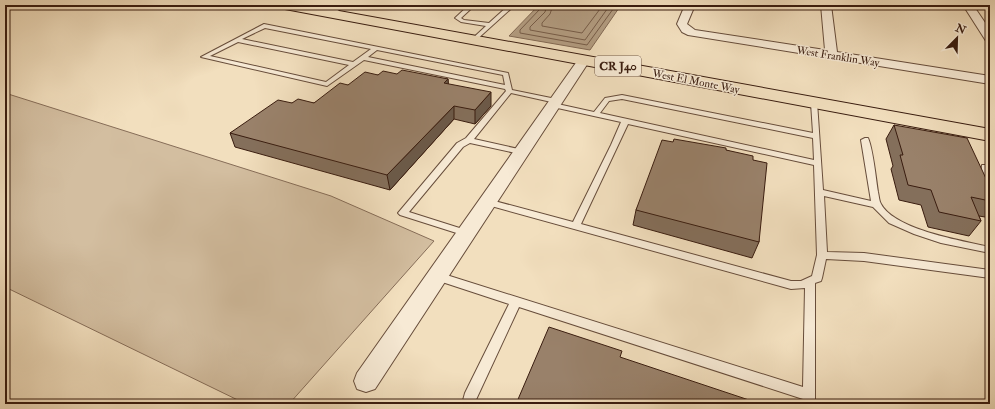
<svg xmlns="http://www.w3.org/2000/svg" width="995" height="409" viewBox="0 0 995 409" font-family="'IM FELL Double Pica',serif">
<style>
.green{fill:#d3bea0;stroke:#866d58}
.water{fill:#b39d82;stroke:#826954}
.lines{fill:none;stroke-linecap:round;stroke-linejoin:round}
.shore{stroke:#765c48;stroke-width:1}
.service-casing{stroke:#674d3b;stroke-width:2}
.minor-casing{stroke:#674d3b;stroke-width:2}
.primary-casing{stroke:#391c0f;stroke-width:2}
.service{fill:#f7ead5;fill-rule:evenodd}
.minor{fill:#f7ead5;fill-rule:evenodd}
.primary{fill:#f2dfbe;fill-rule:evenodd}
.wall{fill:#846f5b;stroke:#391c0f}
.shaded-wall{fill:#6b5a4a;stroke:#391c0f}
.building{fill:#99816a;stroke:#391c0f}
.labels{text-anchor:middle;stroke-width:3;stroke-linejoin:round;paint-order:stroke}
.far-street-label{font-size:11px;fill:#391c0f;stroke:#f7ead5}
.shield{fill:#f7ead5;stroke:#725a4a;stroke-width:1}
.shield-label{font-size:12px;font-weight:bold;fill:#391c0f}
</style>
<rect width="100%" height="100%" fill="#f2dfbe"/>
<filter id="stains"><feTurbulence type="fractalNoise" baseFrequency=".005" numOctaves="4"/><feColorMatrix values="0 0 0 0 .2 0 0 0 0 .09 0 0 0 0 .02 0 0 0 .5 -.17"/></filter>
<radialGradient id="worn" r=".72"><stop offset=".6" stop-color="#630" stop-opacity="0"/><stop offset="1" stop-color="#630" stop-opacity=".3"/></radialGradient>
<path class="green" d="M5,93L331,196L434,241L289,404H246L5,287Z"/>
<path class="water" d="M539,5H621L590,50L509,36Z"/>
<g class="lines">
<path class="shore" d="M541,5L540,9L520,30V33L587,45L616,5
M547,5L545,12L530,27V30L585,40L610,5
M553,5L550,14L542,23V26L582,33L603,5"/>
<g class="service-casing">
<path id="service" d="M341,5H348L332,14L327,13Z
M469,5H475L461,18L464,20L489,23L509,5H515L474,42L471,40L472,39L486,26L461,22L455,18Z
M264,24L508,73L512,90L556,99L559,101L556,103L511,93L474,139L523,150L524,152L523,154H520L470,143L463,147L409,212L469,231L471,233L469,235L466,236L400,215L398,213L457,143L466,138L506,91L505,89L364,60L327,86L201,57ZM265,28L371,49L353,62L242,39ZM238,42L349,65L326,82L210,56ZM377,50L503,75L505,85L368,57Z
M622,95L813,133L811,103L815,101L817,102L823,190L871,201L861,140L865,138H868C873,149 876,179 878,192C879,196 879,201 881,204C895,230 963,241 990,247V253L941,243L914,234L889,223L873,207L824,196L827,252L864,253L990,270V278L864,261L826,259L822,278L821,281L815,283V404H803V399L519,307L474,404H462L465,393L509,304L433,279L432,276L433,273L437,272L803,387L805,288L791,289L484,204L483,202L487,199L573,222L611,145L621,122L553,107L549,105L553,103L594,112L605,98ZM622,99L813,138L814,160L600,113L609,101ZM628,124L814,165L817,255L812,276L801,281H791L581,224Z
M982,165H990V188L987,187L981,174Z"/>
</g>
<g class="minor-casing">
<path id="minor" d="M685,5H695L687,24L695,30L825,50L821,5H831L837,52L990,76V84L688,35L682,32L677,24Z
M963,5H973L990,30V42L986,41Z
M584,56L590,60L375,389L366,392L357,389L354,381L357,373L580,57Z"/>
</g>
<g class="primary-casing">
<path id="primary" d="M279,5H306L990,129V141L285,9Z"/>
</g>
<use href="#service" class="service"/>
<use href="#minor" class="minor"/>
<use href="#primary" class="primary"/>
</g>
<path class="wall" d="M378,75L448,79V84L491,106L475,124L454,119L390,190L235,147L230,133L292,103H314L348,85Z
M894,125L990,187V211L985,217L979,216L981,221L969,236L928,227L921,205L899,200L891,169L893,166L886,139Z
M673,142L726,150L753,160L759,242L752,258L633,225L636,210Z"/>
<path class="shaded-wall" d="M448,79L449,92L444,83Z
M491,92V106L475,124V110Z
M454,106V119L390,190L387,175Z"/>
<path class="building" d="M402,70L448,79L444,83L491,92L475,110L454,106L387,175L230,133L278,100L292,103L298,99L314,103L340,83L348,85L365,72L378,75L383,71L397,74Z
M894,125L967,138L990,187V201L971,197L981,221L939,212L931,190L908,185L900,155H903Z
M674,139L726,148V150L753,156V160L767,163L759,242L636,210L662,140L673,142Z
M549,327L622,351L620,357L761,404H516Z"/>
<g class="labels">
<g class="far-street-label">
<text transform="translate(838 56) rotate(9)" y="4">West Franklin Way</text>
<text transform="translate(696 81) rotate(11)" y="4">West El Monte Way</text>
</g>
<rect class="shield" x="595" y="56" width="46" height="20" rx="3"/>
<g class="shield-label">
<text x="618" y="70">CR J40</text>
</g>
</g>
<rect width="995" height="409" fill="none" stroke="#f2dfbe" stroke-width="20"/>
<rect x="6" y="6" width="983" height="397" fill="none" stroke="#391c0f" stroke-width="2"/>
<rect x="10" y="10" width="975" height="389" fill="none" stroke="#391c0f"/>
<g transform="translate(957 38) rotate(23)" stroke="#f7ead5" stroke-width="3" paint-order="stroke">
<path d="M0-3L7 15L0 10L-7 15Z" fill="#391c0f"/>
<text y="-6" font-size="11" font-weight="bold" text-anchor="middle" fill="#391c0f">N</text>
</g>
<rect width="100%" height="100%" filter="url(#stains)"/>
<rect width="100%" height="100%" fill="url(#worn)"/>
</svg>
